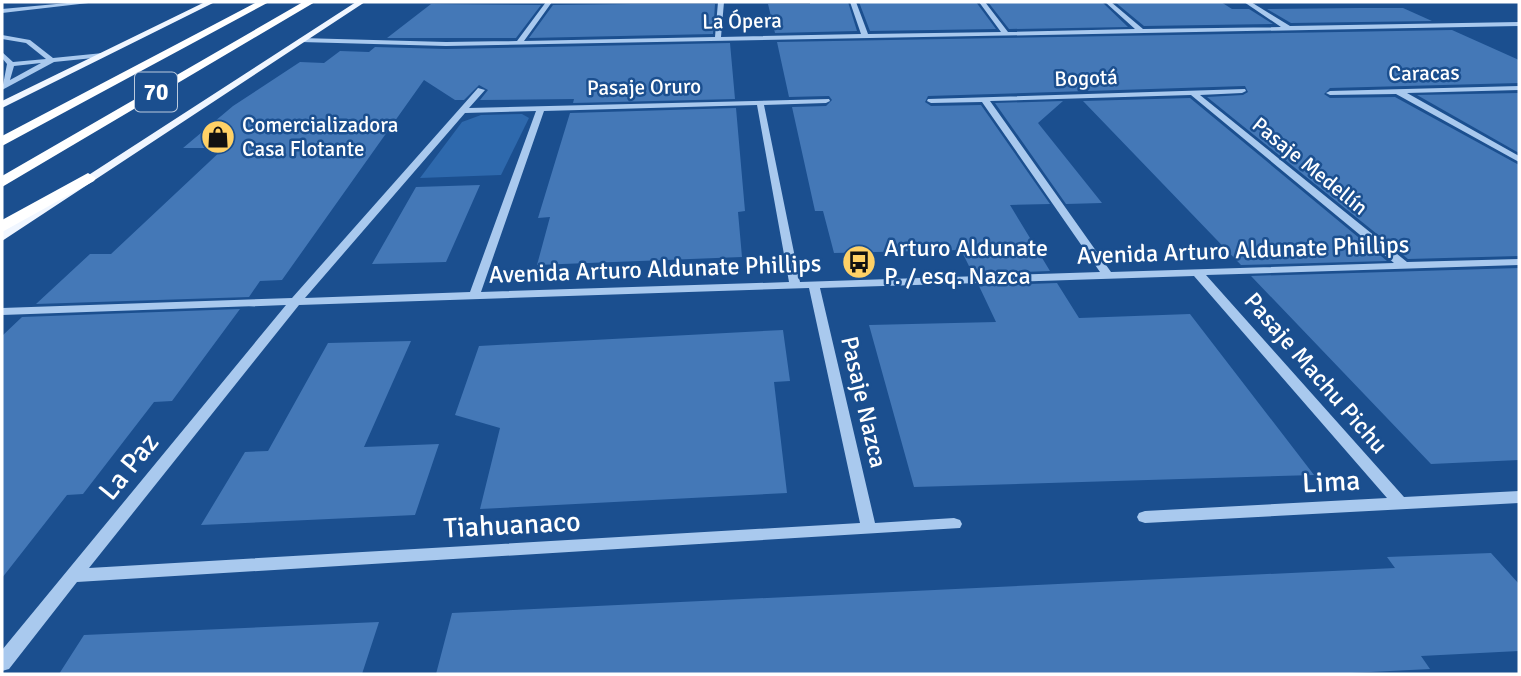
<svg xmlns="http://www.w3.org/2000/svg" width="1521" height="676" viewBox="0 0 1521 676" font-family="Signika,sans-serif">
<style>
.green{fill:#2e69ad}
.building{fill:#4478b7}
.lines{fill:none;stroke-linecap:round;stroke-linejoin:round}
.minor{fill:#a9c9ee;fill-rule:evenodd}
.major{fill:#f0f6ff;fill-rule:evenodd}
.highway{fill:#fff;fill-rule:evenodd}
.labels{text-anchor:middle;stroke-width:5;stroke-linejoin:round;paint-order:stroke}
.far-street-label{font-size:21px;fill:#fff;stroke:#1b4f8f}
.far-poi-label{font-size:21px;fill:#fff;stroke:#1b4f8f;text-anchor:start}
.shield{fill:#1b4f8f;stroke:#bbcadd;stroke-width:2}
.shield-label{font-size:23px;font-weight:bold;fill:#fff}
.poi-label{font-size:24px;fill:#fff;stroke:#1b4f8f;text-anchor:start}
.street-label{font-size:24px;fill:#fff;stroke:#1b4f8f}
.near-street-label{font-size:28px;fill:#fff;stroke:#1b4f8f}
</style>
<rect width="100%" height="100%" fill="#1b4f8f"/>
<path class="green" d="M522,114L529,118L501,175L420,178L462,122L481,115Z"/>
<path class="building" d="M810,2H848L857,31L775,33L768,4H810Z
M859,2H976L996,29L870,31Z
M988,2H1102L1128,27L1009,29Z
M1115,2H1221L1232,9H1249L1273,24L1144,26Z
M431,4L541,5L516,38H387Z
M633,4H715L713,34L529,38L553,5Z
M1359,8H1403L1432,21L1291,23L1267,9Z
M1452,30L1519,60V83L1330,88L1324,94L1330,98L1395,97L1519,165V256L1408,259L1207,97L1243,95L1248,92L1245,86L928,96L925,102L931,106L981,105L1050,204L1010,205L1050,271L973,274L961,250L834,253L823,211H815L792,107L826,106L832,100L829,96L789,97L777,42Z
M730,43L735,99L573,103L574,99L480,100L488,90L479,85L464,100H455L424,80L282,280L260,281L249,297L36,304L90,254H111L224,148H183L233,106L300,62L324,63L340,51L369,52L375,47L446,49Z
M1519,93V153L1417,95Z
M1190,98L1387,261L1241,265L1083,101Z
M1063,101L1038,123L1102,203L1066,204L995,103Z
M736,108L745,211L738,212L742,257L537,265L550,217L538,218L570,113Z
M480,185L446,262L372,264L416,187Z
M1519,268V460L1431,464L1251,276Z
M1057,283L1079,318L1190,314L1314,475L914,487L869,325L996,322L979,286Z
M240,309L172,401L154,402L83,494L67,495L2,578V336L22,317Z
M783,330L790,381L774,382L787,493L480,509L500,428L455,415L479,346Z
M411,341L364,447L439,444L415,515L201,525L245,452L268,451L328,343Z
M1491,553L1519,584V651L1421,656L1430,669L1331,674H436L452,613L1395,568L1387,557Z
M379,622L362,674H59L84,635Z"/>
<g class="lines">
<path class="minor" d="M78,2H97L2,13V9Z
M546,2H552L524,41L715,37L718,2H724L721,37L861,34L850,2H856L868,34L1001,32L979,2H985L1008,32L1135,29L1105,2H1111L1143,29L1281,27L1244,2H1251L1290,26L1519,22V26L446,46L301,42L298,40L301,38L446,42L517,41Z
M2,35L30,40L53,58L103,53L106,55L103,57L54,62L2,90L7,64L2,58V52L13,62L46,59L26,43L2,39ZM41,63L10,80L14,66Z
M1519,86V90L1407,93L1519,156V162L1396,94L1330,95L1326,93L1330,91Z
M478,88L485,90L469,108L829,99L830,101L826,103L764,105L800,282L1100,272L982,102L931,103L927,101L928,99L1245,89L1246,91L1242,93L1200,95L1407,262L1519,259V265L1206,275L1404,497L1519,491V503L1145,523L1139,521L1137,517L1139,513L1145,511L1387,498L1194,276L820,288L875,523L954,518L960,520L962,524L960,528L77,582L9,669L2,671V650L286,305L2,315V308L292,298ZM1191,95L1394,263L1111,272L990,101ZM757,105L789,282L481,292L544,111ZM536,111L470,292L305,298L465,113ZM809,288L860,523L89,568L299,305Z"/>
<path class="major" d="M205,2H215L2,108V101Z
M356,2H365L2,241V231Z"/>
<path class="highway" d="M257,2H269L2,146V136Z
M303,2H315L2,187V176Z
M88,173L96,178L94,181L2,232V220Z"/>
</g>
<defs>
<g id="shop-disc" transform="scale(1.75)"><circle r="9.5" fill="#ffd166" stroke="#1b4f8f"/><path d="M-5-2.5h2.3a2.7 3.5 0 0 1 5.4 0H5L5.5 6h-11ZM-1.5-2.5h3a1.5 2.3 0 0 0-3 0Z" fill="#111"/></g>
<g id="bus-disc" transform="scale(1.75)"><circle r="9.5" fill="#ffd166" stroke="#1b4f8f"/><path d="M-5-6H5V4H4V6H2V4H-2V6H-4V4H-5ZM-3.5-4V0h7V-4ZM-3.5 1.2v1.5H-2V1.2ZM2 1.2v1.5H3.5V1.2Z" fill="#111"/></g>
</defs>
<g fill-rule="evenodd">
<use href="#shop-disc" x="218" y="137"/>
<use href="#bus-disc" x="859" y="262"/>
</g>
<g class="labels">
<g class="far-street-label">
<text transform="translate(742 21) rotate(-1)" y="7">La Ópera</text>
<text transform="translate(1424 73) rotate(-1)" y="7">Caracas</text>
<text transform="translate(1086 78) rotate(-2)" y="7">Bogotá</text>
<text transform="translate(644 87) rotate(-1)" y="7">Pasaje Oruro</text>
<text transform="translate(1310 166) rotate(39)" y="7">Pasaje Medellín</text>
</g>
<g class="far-poi-label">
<text x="242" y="132">Comercializadora<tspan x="242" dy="24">Casa Flotante</tspan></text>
</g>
<rect class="shield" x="135" y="72.5" width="42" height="39" rx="5"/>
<g class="shield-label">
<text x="156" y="100">70</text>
</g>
<g class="poi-label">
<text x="884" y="256">Arturo Aldunate<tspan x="884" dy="28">P. / esq. Nazca</tspan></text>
</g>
<g class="street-label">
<text transform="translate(1243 250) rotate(-2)" y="8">Avenida Arturo Aldunate Phillips</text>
<text transform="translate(655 269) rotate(-2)" y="8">Avenida Arturo Aldunate Phillips</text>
<text transform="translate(1316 373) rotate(49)" y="8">Pasaje Machu Pichu</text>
<text transform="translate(864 402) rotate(77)" y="8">Pasaje Nazca</text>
</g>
<g class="near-street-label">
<text transform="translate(128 466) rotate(-51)" y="10">La Paz</text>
<text transform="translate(1331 481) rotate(-3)" y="10">Lima</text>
<text transform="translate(512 524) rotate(-3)" y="10">Tiahuanaco</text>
</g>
</g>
<rect width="1521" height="676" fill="none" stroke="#ffffff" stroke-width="7"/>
</svg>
